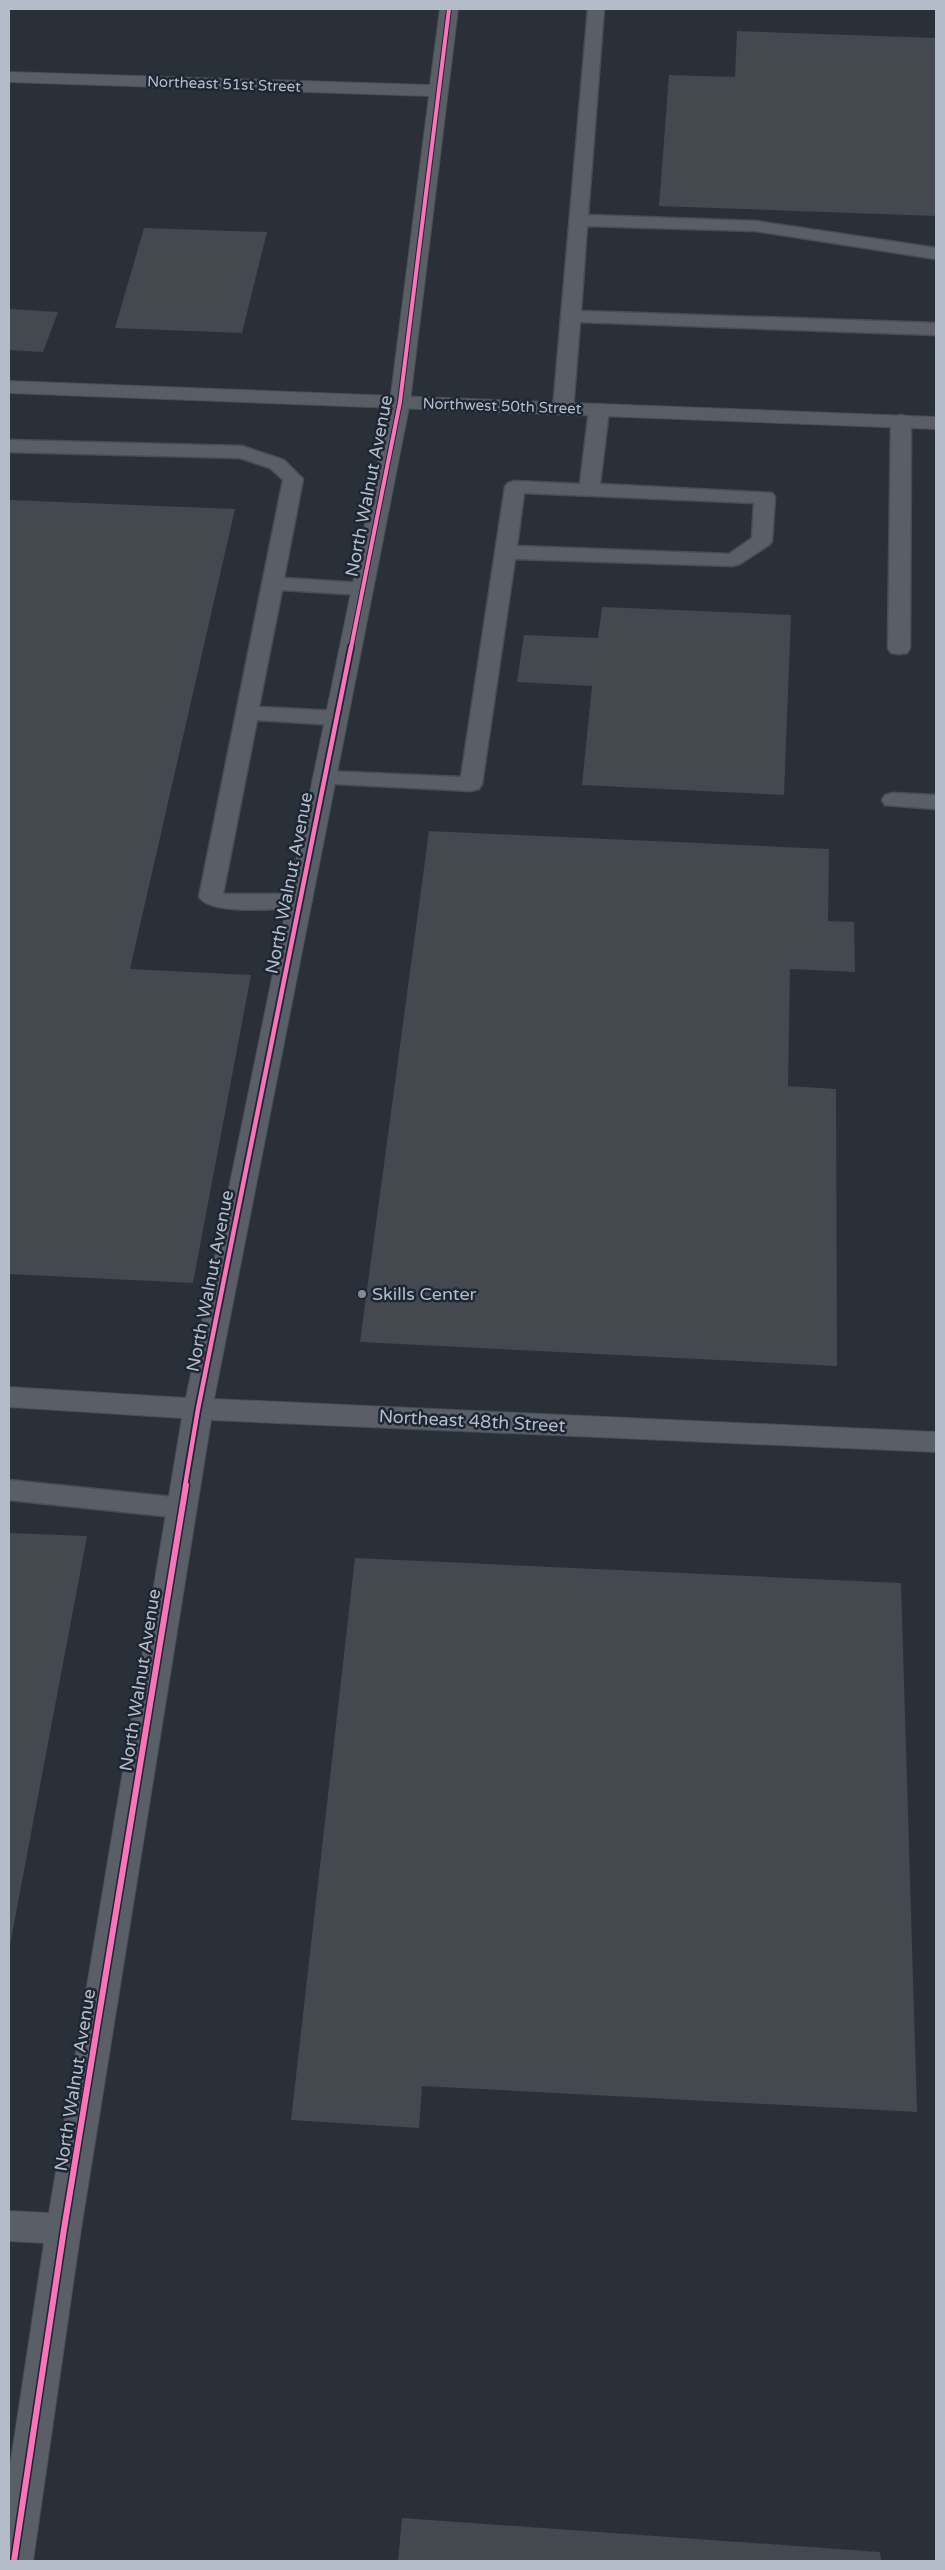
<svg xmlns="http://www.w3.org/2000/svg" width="945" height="2570" viewBox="0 0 945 2570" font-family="'Varela Round',sans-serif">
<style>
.building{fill:#444950}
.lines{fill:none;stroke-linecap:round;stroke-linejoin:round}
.service-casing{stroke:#484c53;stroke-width:3}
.minor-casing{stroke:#484c53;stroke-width:2}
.secondary-casing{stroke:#484c53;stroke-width:2}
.service{fill:#5a5e66;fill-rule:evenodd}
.minor{fill:#5a5e66;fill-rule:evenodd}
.secondary{fill:#595d64;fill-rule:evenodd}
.cycleway-far2-casing{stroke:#1d2633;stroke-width:6}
.cycleway-far1-casing{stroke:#1d2633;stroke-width:8}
.cycleway-casing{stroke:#1d2633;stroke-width:9}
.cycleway-far2{stroke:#fb73b8;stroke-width:4}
.cycleway-far1{stroke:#fb73b8;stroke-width:4.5}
.cycleway{stroke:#fb73b8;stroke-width:6}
.poi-dot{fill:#848b96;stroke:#1d2633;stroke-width:2}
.labels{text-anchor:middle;stroke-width:5;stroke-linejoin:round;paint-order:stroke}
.far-street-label{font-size:15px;fill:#b4bcc9;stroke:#1d2633}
.street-label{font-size:18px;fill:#b4bcc9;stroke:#1d2633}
.poi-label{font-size:18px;fill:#b4bcc9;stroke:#1d2633;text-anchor:start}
</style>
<rect width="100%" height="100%" fill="#2a3038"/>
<path class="building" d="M737,31L936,38V216L659,206L669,75L735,77Z
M144,228L267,232L242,333L115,328Z
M9,309L58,312L43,352L9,350Z
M9,500L235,509L130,969L251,975L193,1283L9,1274Z
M602,607L791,615L784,795L582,785L592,686L517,682L524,635L598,638Z
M429,831L829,849L828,921L854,922L855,972L790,969L788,1086L836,1089L837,1366L360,1342Z
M9,1533L87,1536L10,1945H9Z
M355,1558L901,1583L917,2112L422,2086L419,2128L291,2120Z
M402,2518L880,2552L881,2561H398Z"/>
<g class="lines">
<g class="service-casing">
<path id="service" d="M588,9H604L588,215L755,221L936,248V259L755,231L587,226L581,311L936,323V335L580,322L573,409L570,413H556L553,409Z
M599,404L606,406L609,410L600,484L772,493L775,497L772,541L769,545L740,564L733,566L515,559L482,784L479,789L471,791L316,783L313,778L316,773L324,771L461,777L505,487L508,483L515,481L580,484L589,410L592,406ZM524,493L754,503L752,538L729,554L517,546Z
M901,415L908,417L911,421L910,648L907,653L899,654L891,653L888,648L891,421L894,417Z
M9,440L242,446L284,460L303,479L284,578L362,583L369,585L373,589L369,593L362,595L282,590L259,707L336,711L344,713L347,718L344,723L336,725L257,720L223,894H300L308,896L312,901L308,906L300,908C277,908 212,916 199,897L283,480L270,468L240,458L9,452Z
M893,793L936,795V809L885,805L882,800L885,795Z
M9,1480L182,1498L192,1501L196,1508L192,1515L182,1518L9,1500Z"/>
</g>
<g class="minor-casing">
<path id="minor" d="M440,9H458L410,402L214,1399L936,1432V1452L211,1420L81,2229L33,2561H9V2473L44,2243L9,2241V2211L49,2213L182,1418L9,1407V1387L186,1398L390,402L429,96L9,82V72L430,85Z"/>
</g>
<g class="secondary-casing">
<path id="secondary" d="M9,381L936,417V429L9,393Z"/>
</g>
<use href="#service" class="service"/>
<use href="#minor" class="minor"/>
<use href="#secondary" class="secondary"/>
<g class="cycleway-far2-casing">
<path id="cycleway-far2" d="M351,648L400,402L449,9"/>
</g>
<g class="cycleway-far1-casing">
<path id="cycleway-far1" d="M185,1486L198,1409L351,647"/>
</g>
<g class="cycleway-casing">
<path id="cycleway" d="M14,2561L64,2229L186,1485"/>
</g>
<use href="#cycleway-far2" class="cycleway-far2"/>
<use href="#cycleway-far1" class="cycleway-far1"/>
<use href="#cycleway" class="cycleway"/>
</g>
<circle class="poi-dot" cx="362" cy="1294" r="5"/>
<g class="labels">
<g class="far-street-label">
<text transform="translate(224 84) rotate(2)" y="5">Northeast 51st Street</text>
<text transform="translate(502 406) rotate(2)" y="5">Northwest 50th Street</text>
</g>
<g class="street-label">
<text transform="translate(369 486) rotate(-79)" y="6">North Walnut Avenue</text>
<text transform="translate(289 883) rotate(-79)" y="6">North Walnut Avenue</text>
<text transform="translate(210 1281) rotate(-79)" y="6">North Walnut Avenue</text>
<text transform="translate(472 1421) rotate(3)" y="6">Northeast 48th Street</text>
<text transform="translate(140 1680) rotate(-81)" y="6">North Walnut Avenue</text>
<text transform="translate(75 2080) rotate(-81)" y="6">North Walnut Avenue</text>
</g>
<g class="poi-label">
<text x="372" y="1300">Skills Center</text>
</g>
</g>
<rect width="945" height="2570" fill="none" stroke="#b4bcc9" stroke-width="20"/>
</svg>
